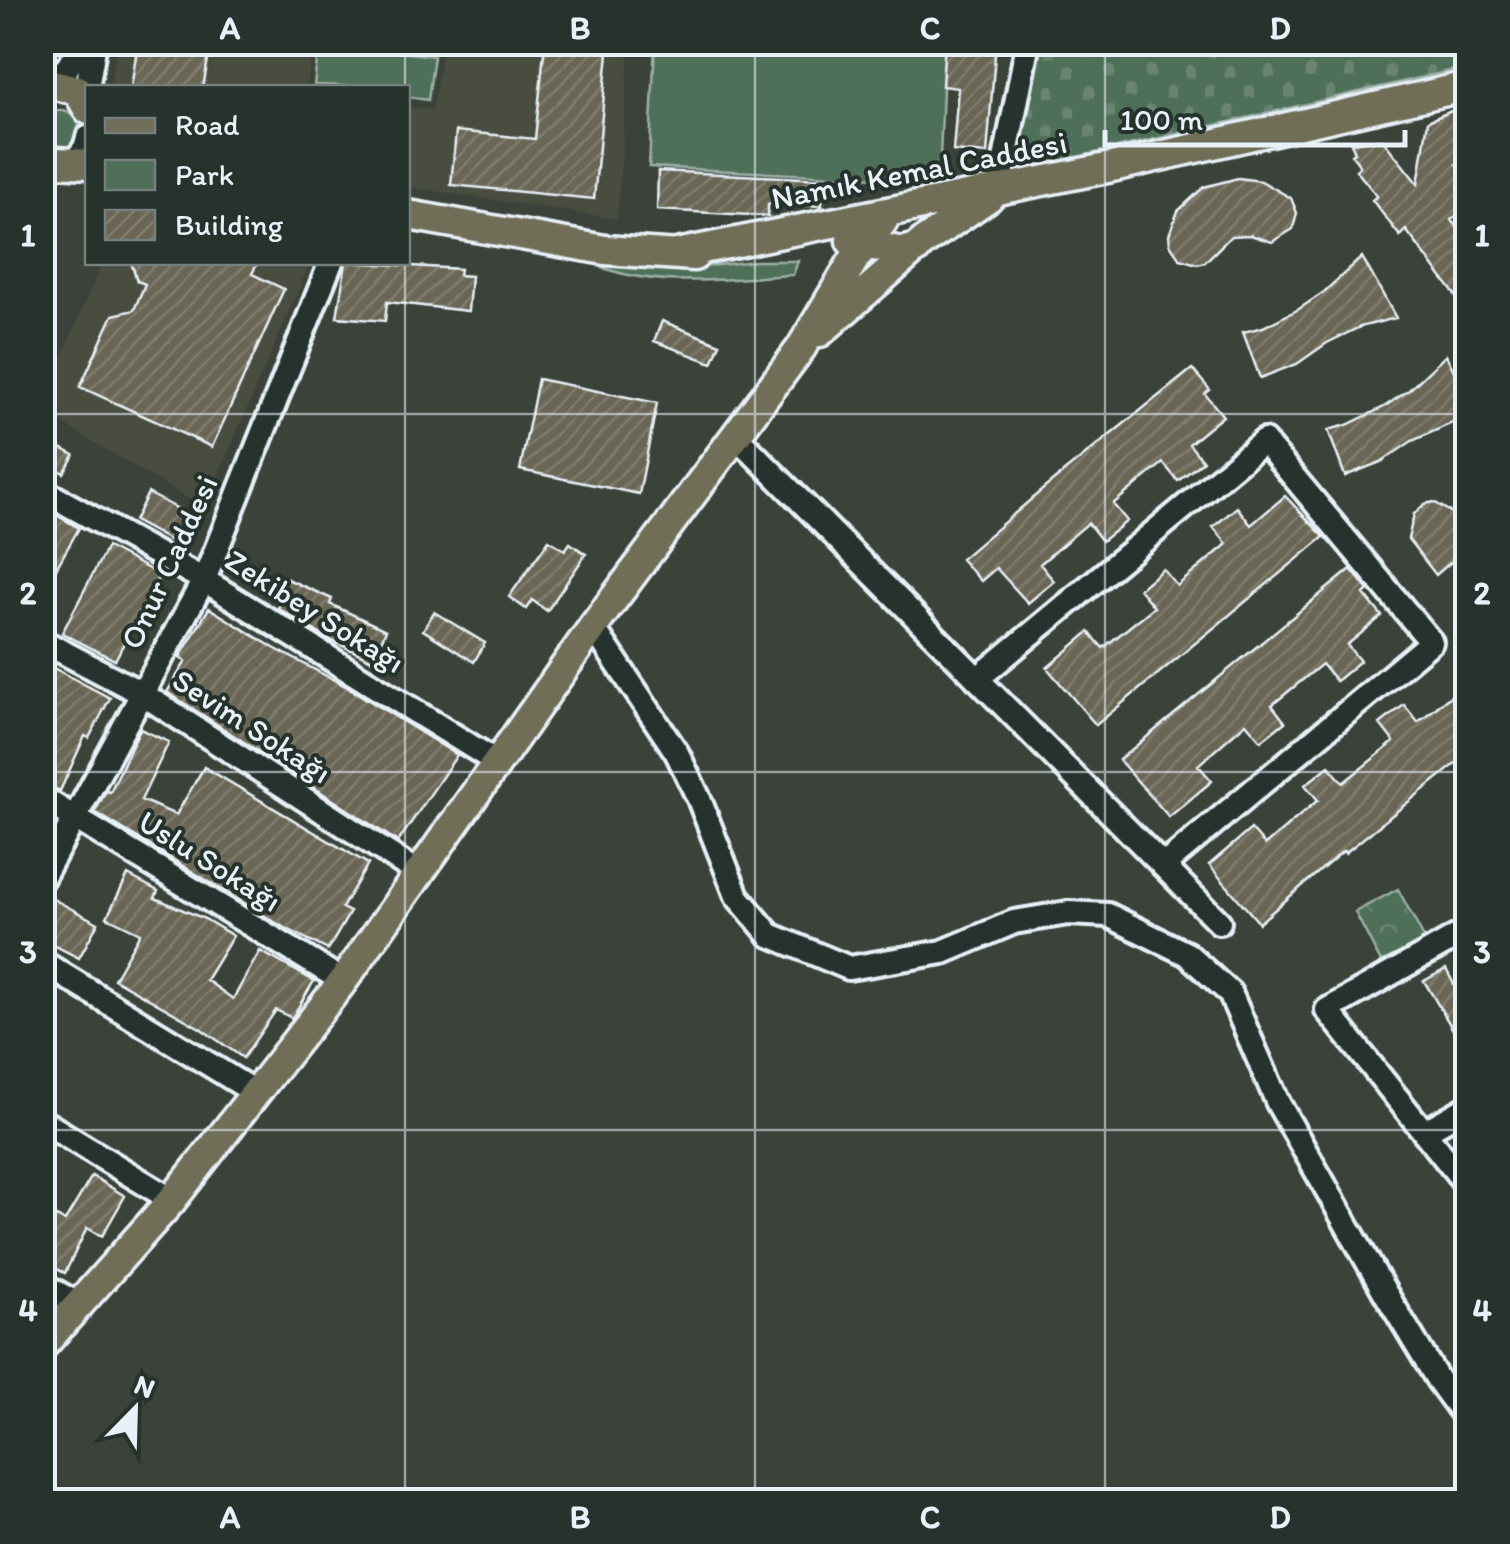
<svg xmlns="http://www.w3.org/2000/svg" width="1510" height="1544" viewBox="0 0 1510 1544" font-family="Itim,sans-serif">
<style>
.built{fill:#494d41}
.green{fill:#506f58;stroke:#9cb0a8;stroke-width:2.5}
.forest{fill:url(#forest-crowns);stroke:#9cb0a8;stroke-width:2.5}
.cemetery{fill:url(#cemetery-stones);stroke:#9cb0a8;stroke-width:2.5}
.building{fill:url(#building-hatch);stroke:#e8f1f8;stroke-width:2.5}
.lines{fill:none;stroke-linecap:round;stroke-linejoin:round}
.minor-casing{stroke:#e8f1f8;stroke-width:30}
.major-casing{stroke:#e8f1f8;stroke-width:35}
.minor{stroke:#26332d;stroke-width:22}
.major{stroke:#716e59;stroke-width:28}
.grid{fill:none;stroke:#e8f1f8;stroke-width:2.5;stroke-opacity:0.55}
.labels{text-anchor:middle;stroke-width:8;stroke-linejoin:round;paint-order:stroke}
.street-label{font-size:32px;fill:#e8f1f8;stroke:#26332d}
.neatline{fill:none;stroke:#e8f1f8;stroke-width:4}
.grid-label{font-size:32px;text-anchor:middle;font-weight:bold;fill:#e8f1f8}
</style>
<defs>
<pattern id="forest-crowns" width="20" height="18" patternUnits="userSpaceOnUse" patternTransform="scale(2.5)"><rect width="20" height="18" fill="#506f58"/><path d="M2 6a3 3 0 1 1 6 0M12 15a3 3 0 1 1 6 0" fill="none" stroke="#698471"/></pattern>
<pattern id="cemetery-stones" width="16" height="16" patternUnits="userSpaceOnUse" patternTransform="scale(2.5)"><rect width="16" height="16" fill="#506f58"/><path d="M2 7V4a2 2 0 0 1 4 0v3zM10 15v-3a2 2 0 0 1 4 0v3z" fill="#698471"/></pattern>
<pattern id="building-hatch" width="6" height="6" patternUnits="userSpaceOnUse" patternTransform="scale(2.5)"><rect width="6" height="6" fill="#6b6654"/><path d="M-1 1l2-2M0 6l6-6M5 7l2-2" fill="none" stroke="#807c6d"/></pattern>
</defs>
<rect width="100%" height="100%" fill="#3b4239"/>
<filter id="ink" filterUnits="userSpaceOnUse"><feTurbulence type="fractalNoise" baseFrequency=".01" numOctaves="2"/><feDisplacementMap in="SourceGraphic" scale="20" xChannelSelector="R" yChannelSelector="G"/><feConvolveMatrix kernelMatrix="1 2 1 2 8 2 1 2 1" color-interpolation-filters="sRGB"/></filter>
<g filter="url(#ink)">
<path class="built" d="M118,43H313L307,87L109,88Z
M443,43H630L617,219L408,187V107L433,110Z
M102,263H310L204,508L43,412V402Z"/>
<path class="green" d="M319,43L434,56L428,100L408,97V88L314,85Z
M655,43H945L939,181L649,167Z
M41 129a19 19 0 1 1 38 0a19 19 0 1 1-38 0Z
M755,261H798L793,275C729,278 659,290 598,266L681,269Z"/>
<path class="forest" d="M1398,889L1425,940L1381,962L1355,912Z"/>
<path class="cemetery" d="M1039,43H1467V67L1016,171Z"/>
<path class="building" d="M138,42H211L203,88H131Z
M545,42H609L594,199L451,185L456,131L535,139Z
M945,42H996L987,154L953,151L958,88L942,86Z
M1468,104V144L1460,148L1465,157L1457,164L1468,177V206L1451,220L1468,241V312L1406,230L1400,236L1372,200L1377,196L1356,170L1360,166L1351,154L1355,152L1351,143L1382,139L1418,184L1428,121Z
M658,171L823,179L822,206L768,204V216L657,210Z
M1238,178L1261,181L1291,198L1297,213L1293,229L1272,242L1250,235L1231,236L1205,262L1197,264L1180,259L1170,244L1169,235L1178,211L1204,187Z
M1362,257L1396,318L1360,327L1327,343L1297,364L1260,378L1243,332L1263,327L1299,309L1324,292Z
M131,262H258L252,274L284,289L212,447L80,387L113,315L134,310L145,284L137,281Z
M346,262L460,269L459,275L471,276L468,311L387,302L385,321L337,317Z
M662,321L720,344L712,363L654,341Z
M1446,355L1463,389L1468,387V416L1412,441L1381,462L1345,476L1328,430L1347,425L1384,407L1409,390Z
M1192,369L1210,390L1205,394L1223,416L1189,444L1203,461L1178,481L1163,463L1113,504L1127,521L1102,541L1088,523L1040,564L1054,581L1028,603L996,568L981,581L961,559L1048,485Z
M538,379L657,403L639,494L520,470Z
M42,438L74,455L64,473L42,461Z
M148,493L199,520L184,548L134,521Z
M1285,496L1324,537L1096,725L1047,668L1089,632L1103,648L1154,607L1139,589L1163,569L1177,586L1227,544L1213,527L1237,507L1251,525Z
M1434,502L1452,513L1468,503V567L1458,556L1436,575L1408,539L1414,514L1425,504Z
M42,507L79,528L42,593Z
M549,540L565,550L570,543L586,554L547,611L532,600L526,609L509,597Z
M107,547L160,575L115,660L62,633Z
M1351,569L1368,590L1364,594L1382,616L1347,645L1360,661L1336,681L1322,664L1272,705L1285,722L1261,741L1246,723L1198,765L1212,781L1169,817L1119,760Z
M285,578L332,599L330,604L386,630L372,660L328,639L278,608L281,602L275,599Z
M209,608L274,648L349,688L457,755L398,842L167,692L186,661L180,657Z
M434,612L485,643L474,662L423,630Z
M42,662L110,698L89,738L85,736L60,791L42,783Z
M1453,694L1468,712V754L1345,853L1343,851L1259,923L1209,865L1251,829L1265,845L1318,800L1305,785L1329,766L1343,783L1394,742L1380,724L1404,705L1418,722Z
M140,729L169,742L141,800L176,815L204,767L368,864L342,908L350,912L328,950L278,924L95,812L106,791L110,792Z
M128,875L158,891L155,898L205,919L233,936L206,980L233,999L260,951L314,981L292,1018L276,1010L243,1058L200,1028L114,979L140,933L107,917Z
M53,899L98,923L79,958L42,939V918Z
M1446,969L1457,990L1468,982V1055L1424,981Z
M92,1176L125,1196L102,1236L87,1228L65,1273L42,1262V1211L65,1221Z"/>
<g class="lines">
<g class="minor-casing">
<path id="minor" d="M42,87L67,68L84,42
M87,111L88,82L95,42
M74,162L85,148L88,138
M999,190L1028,42
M736,436L1219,922
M42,490L204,580L498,763
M593,627L677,753L699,799L737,896L770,935L849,968L943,952L1014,922L1068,913L1108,915L1187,954L1230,993L1278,1103L1386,1294L1438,1380L1468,1421
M42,641L141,693L421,875
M977,679L1264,441L1431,642L1163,866
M42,798L343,981
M42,878L204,580L331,262
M1468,930L1327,1010L1468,1187
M42,962L256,1093
M42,1121L172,1200
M1424,1132L1468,1107
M42,1284L81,1306"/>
</g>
<g class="major-casing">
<path id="major" d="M42,82L77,90L88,109
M42,161L88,164
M408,215L605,250L694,256
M851,241L902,252L917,248
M677,254L1112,167L1468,86
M820,332L923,242L989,197
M42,1346L172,1200L343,981L593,627L801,348L855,258L883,221"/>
</g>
<use href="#minor" class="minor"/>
<use href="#major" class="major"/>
</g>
</g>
<path class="grid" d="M405,42V88M755,42V1502M1105,42V1502M405,262V1502M42,414H1468M42,772H1468M42,1130H1468"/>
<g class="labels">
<g class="street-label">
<text transform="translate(919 170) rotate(-11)" y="11">Namık Kemal Caddesi</text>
<text transform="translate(169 562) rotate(-65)" y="11">Onur Caddesi</text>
<text transform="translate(315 611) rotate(32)" y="11">Zekibey Sokağı</text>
<text transform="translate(252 726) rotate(33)" y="11">Sevim Sokağı</text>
<text transform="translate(210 861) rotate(32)" y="11">Uslu Sokağı</text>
</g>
</g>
<rect width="1510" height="1544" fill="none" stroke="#26332d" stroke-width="110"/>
<rect x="85" y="85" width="325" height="180" fill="#26332d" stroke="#747f7e" stroke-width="2.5"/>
<rect x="105" y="118" width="50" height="15" fill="#716e59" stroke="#747f7e" stroke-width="2.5"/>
<text x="175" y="135" font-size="30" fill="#e8f1f8">Road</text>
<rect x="105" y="160" width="50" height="30" fill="#506f58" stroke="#747f7e" stroke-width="2.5"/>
<text x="175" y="185" font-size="30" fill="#e8f1f8">Park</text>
<rect x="105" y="210" width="50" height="30" fill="url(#building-hatch)" stroke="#747f7e" stroke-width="2.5"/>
<text x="175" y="235" font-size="30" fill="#e8f1f8">Building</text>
<g transform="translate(135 1409) rotate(23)" stroke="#26332d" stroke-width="8" paint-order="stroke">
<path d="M0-8L18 38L0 25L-18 38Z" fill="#e8f1f8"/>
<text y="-15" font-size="28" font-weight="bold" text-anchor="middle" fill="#e8f1f8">N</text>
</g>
<path d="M1105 130v15h300v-15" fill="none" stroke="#e8f1f8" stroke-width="5"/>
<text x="1120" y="130" font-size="30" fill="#e8f1f8" stroke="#26332d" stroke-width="8" paint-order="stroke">100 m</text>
<rect x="55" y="55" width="1400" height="1434" class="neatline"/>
<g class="grid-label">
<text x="230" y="39">A</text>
<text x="580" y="39">B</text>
<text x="930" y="39">C</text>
<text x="1280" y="39">D</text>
<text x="28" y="246">1</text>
<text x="1482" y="246">1</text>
<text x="28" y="604">2</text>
<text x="1482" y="604">2</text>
<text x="28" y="963">3</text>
<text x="1482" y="963">3</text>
<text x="28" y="1321">4</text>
<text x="1482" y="1321">4</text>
<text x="230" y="1528">A</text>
<text x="580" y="1528">B</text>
<text x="930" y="1528">C</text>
<text x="1280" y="1528">D</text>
</g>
</svg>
